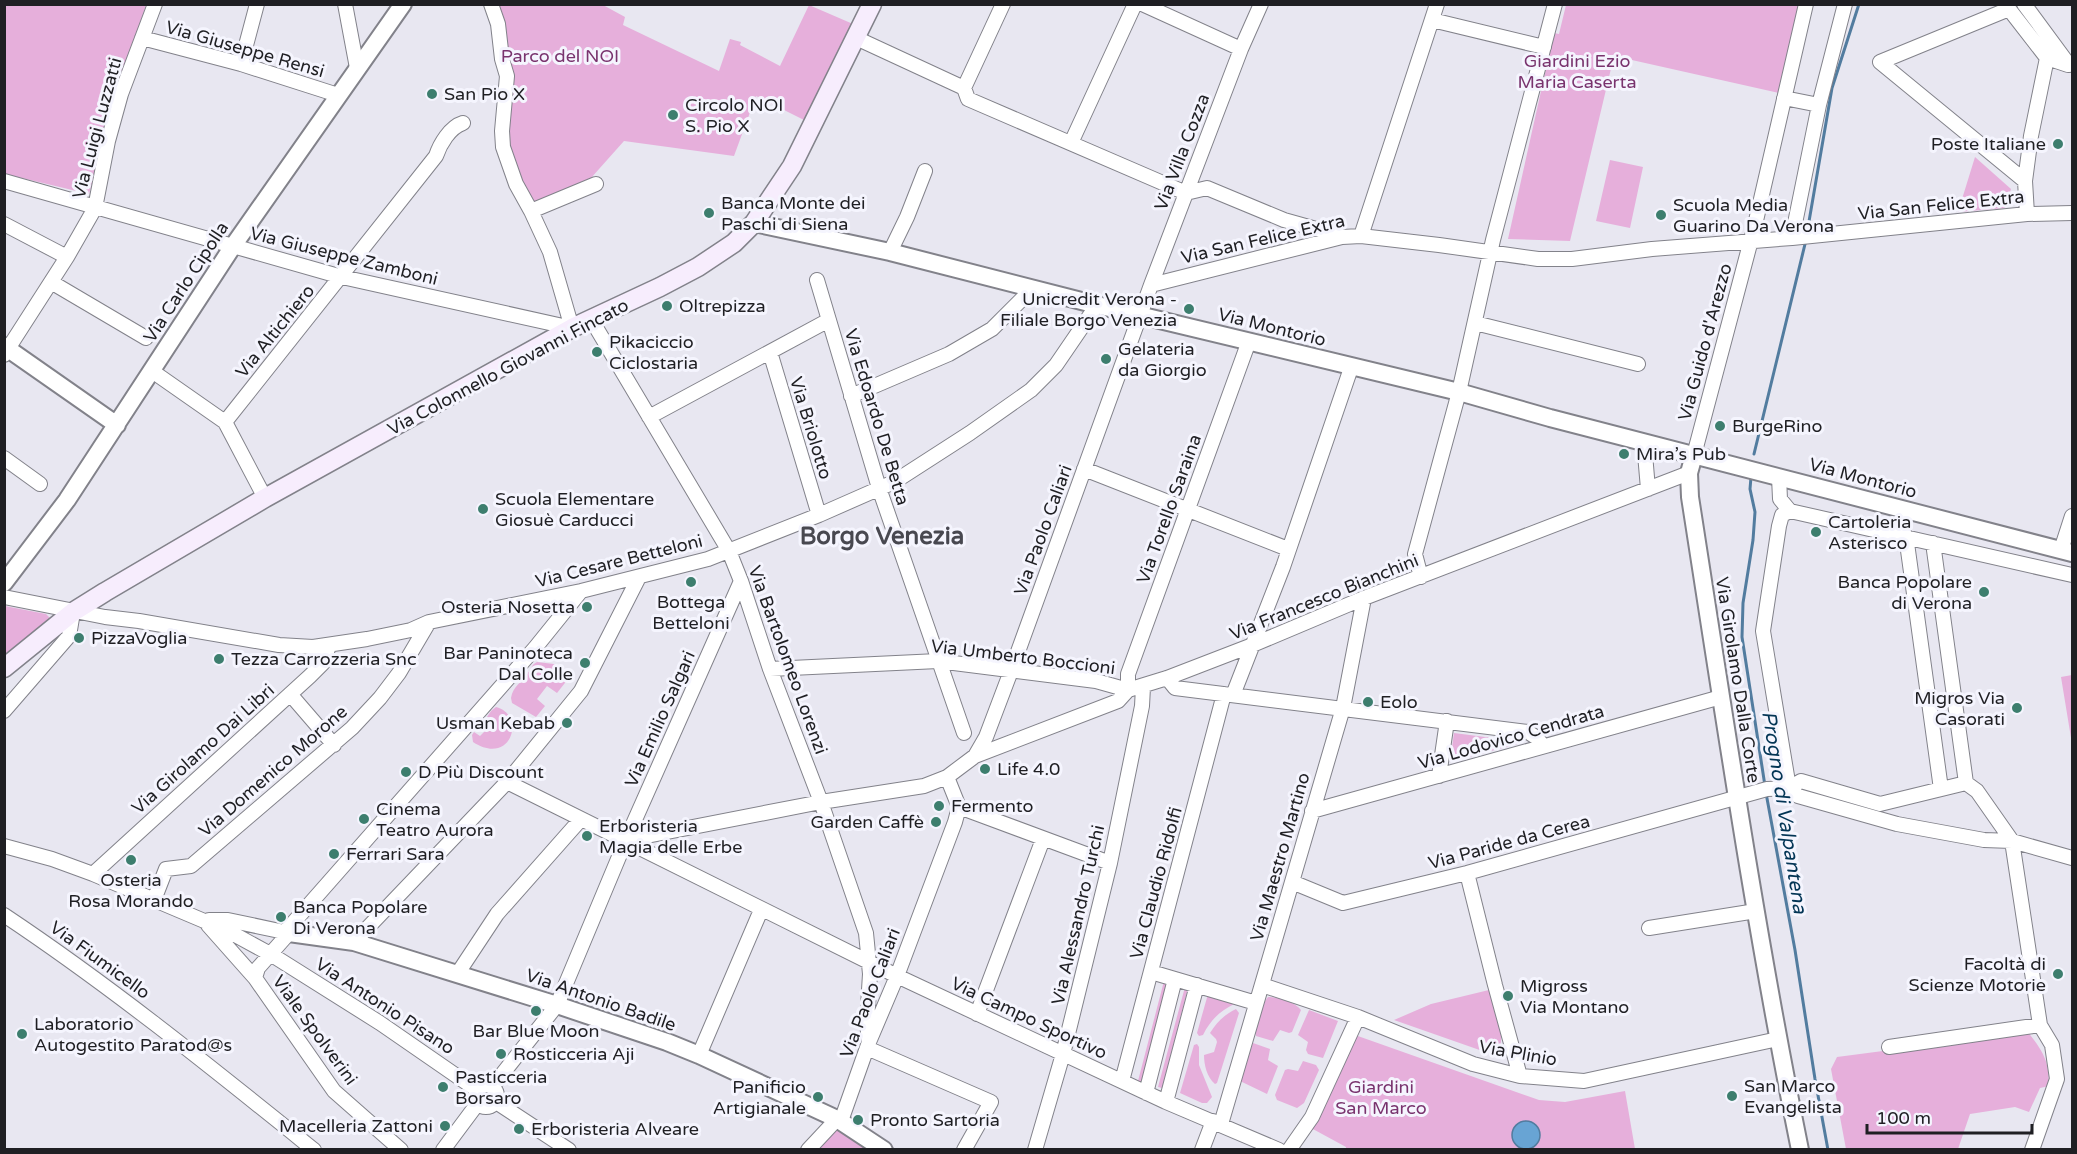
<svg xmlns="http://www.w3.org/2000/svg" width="2077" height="1154" viewBox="0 0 2077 1154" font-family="'Varela Round',sans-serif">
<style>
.green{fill:#e6afdb}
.water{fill:#68a4d4;stroke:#527c9f;stroke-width:1.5}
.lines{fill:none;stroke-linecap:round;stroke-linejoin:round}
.stream{stroke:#527c9f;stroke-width:3}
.minor-casing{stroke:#82828a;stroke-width:16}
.tertiary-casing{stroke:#82828a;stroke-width:20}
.secondary-casing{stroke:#82828a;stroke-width:21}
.minor{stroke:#fff;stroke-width:14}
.tertiary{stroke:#fff;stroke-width:16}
.secondary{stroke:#f7edfd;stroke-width:18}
.poi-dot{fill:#3d7e6e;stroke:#f5f5fe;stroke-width:2}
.labels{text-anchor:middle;stroke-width:6;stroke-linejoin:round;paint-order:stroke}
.street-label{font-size:18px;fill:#1f1f23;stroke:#f5f5fe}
.park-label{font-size:18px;fill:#79336e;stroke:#f5f5fe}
.poi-label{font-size:18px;fill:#1f1f23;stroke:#f5f5fe;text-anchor:start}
.water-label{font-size:20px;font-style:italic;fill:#033555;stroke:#f5f5fe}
.district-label{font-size:24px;font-weight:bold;fill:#484850;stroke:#f5f5fe}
</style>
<rect width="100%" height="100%" fill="#e8e7f1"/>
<path class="green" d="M4,5H146L110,115L89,194L5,174Z
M496,5H603L625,17L623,25L719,71L730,39L741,42L740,45L780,66L809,5L853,24L806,121L756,96L734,156L624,141L591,178L534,207L505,146L512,105L513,75Z
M1566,5H1800L1779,93L1614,56L1570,241L1508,239L1554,33L1559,34Z
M1975,157L2011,189L2005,208L1958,212Z
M1610,160L1643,167L1630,228L1596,221Z
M5,606L46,614L51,619L5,659Z
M537,662L554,664L572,674L557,693L547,686L537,699L545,706L536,717L512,703L511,698C513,686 522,682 528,673C532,668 531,665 537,662Z
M2072,675V744L2061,677Z
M496,707C527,715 511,767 473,742L472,735L474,732L480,736L488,728L483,723L491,711Z
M1454,733L1516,741L1517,744L1450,762Z
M1164,981L1168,982L1142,1082L1138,1081Z
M1185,987L1188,988L1162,1088L1158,1087Z
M1489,990C1495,1009 1506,1031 1499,1050L1491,1054L1394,1020L1431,1004Z
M1208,994L1236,1003C1220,1011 1211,1019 1203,1035L1199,1036L1197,1033Z
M1268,997C1277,997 1295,1002 1301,1010L1292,1032L1289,1033L1280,1030L1273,1041L1256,1036L1255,1032L1265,1001Z
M1236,1009L1239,1013L1217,1083L1215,1084C1207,1077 1204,1065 1204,1055L1214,1052L1217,1042L1216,1039L1210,1033C1217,1022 1224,1015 1236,1009Z
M1309,1010L1338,1021L1323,1058L1308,1054L1306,1050L1308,1042L1298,1035Z
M2028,1032C2043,1052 2049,1060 2049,1086L2040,1088L2029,1112L2015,1107L1970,1114L1958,1149H1846L1831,1069L1837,1057Z
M1355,1035L1539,1100L1565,1102L1625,1091L1635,1149H1346V1147L1311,1128Z
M1253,1043L1270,1049L1268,1060L1278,1066L1267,1094L1240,1081Z
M1197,1044L1199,1047V1065L1212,1097L1207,1103H1202L1180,1093L1194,1045Z
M1303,1061L1316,1065L1319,1070L1304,1103L1297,1108L1277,1100L1275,1095L1285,1070L1288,1069L1298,1071Z
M836,1127L869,1150H816Z"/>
<path class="water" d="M1512 1135a14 14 0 1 1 28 0a14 14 0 1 1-28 0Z"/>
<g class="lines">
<path class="stream" d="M1807,233L1832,88L1859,4
M1754,454L1806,240
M1751,477L1750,489L1755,512L1753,540L1743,603L1742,637L1765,786
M1766,793L1795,950L1815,1079L1828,1150"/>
<g class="minor-casing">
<path id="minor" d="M345,4L357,68
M1142,4L1241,49
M2006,4L2009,9L1880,62L2025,181
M2024,4L2069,65
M2009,9L2047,58L2068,65
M1432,20L1544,47
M142,38L241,64L338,95
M856,38L964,88L968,99L1186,193L1207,188L1284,220L1341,236
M241,64L257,4
M964,88L1003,4
M1784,98L1819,105
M1071,143L1135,4
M4,181L342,277L572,328L550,252L531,211L516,184L503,147L502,131L507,76L502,59L498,24L491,4
M531,211L596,184
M2027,214L2025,181L2031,136L2047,58
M4,224L67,257
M1361,236L1437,4
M1792,238L1819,105L1845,4
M890,252L907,217L925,171
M817,280L879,488L964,733
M51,282L146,338
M1151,285L1342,237L1361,236L1439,245L1538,259H1572L1652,249L1792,238L2027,214L2072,213
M591,319L729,551L741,581L770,669L821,802L866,933L870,974L867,1022L869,1042
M1475,323L1638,364
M770,352L819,515
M4,355L67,257L95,208L108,141L121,94L155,4
M152,371L225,422L265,498
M851,396L949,354L992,329L1033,288
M649,417L829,320
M225,422L436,156C440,144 450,127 463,123
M1644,442L1648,489
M1694,455L1755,225L1806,4
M4,458L40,484
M1084,469L1288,549
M1779,477L1780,499L1790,511
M1790,511L2072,575
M1906,536L1941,789
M1933,543L1966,783
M2061,550L2072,516
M1421,577L1415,554L1459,392L1493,240L1555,4
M4,597L105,617L139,621L279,645L313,647L367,639L411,630L429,622L581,591L708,559L819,515L894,482L970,433L1031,390L1056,365L1097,305
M770,669L938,661L1096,681L1128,690
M1167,678L1175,688L1528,732L1537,738L1543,746
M1128,690V674L1249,341
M290,694L334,745
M1233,695L1283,567L1351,368
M4,711L69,636L73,612
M975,756L986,737L1011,671L1151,285L1241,49L1261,4
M1439,776L1447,721
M507,782L897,976L1166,1102L1279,1150
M1789,788L1798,796L1897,824L1984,840L2012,841L2072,858
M1789,788L1763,631L1779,526L1782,515L1790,511
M959,807L1110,863
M1312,811L1721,697
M626,840L821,802L924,786L947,777L975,756L1118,701L1128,690L1167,678L1250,646L1364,598L1689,473
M4,846L52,859L93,874L228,931L272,955L380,1023L477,1090
M1467,873L1495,985L1520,1076
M93,874L310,676L323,663L329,646
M1292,882L1343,903L1467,873L1767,789L1789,788L1801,781L1880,804L1966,783L1977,791L2012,841L2040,1025L2052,1045L2057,1079L2032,1150
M154,900L166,869L191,866L352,728L380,698L399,673L429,622
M4,915C112,987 212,1068 314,1150
M209,920H228L289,933L258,968L255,978
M208,925L255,978L334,1091L401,1150
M1649,928L1756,911
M285,932L535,648L581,591
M354,942L507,782L581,691L639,577
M1151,972L1256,1003
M458,973L497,914L581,819
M1262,985L1358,1017L1473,1064L1520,1076L1584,1081L1778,1039
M977,1014L1043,839
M1889,1047L2040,1025
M867,1048L991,1102L964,1150
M699,1055L761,910
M1122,1081L1224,694
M475 1096a11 11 0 1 1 22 0a11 11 0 1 1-22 0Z
M492,1087L557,1005L626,840L741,581
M1146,1093L1175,979
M496,1102L569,1150
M1166,1102L1197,985
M841,1121L869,1042L897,976L955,822L959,807L947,777
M1221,1124L1343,708L1364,598
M443,1150L478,1103
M808,1150L837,1119
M1035,1150L1063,1054L1110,863L1142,706L1143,687
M1202,1150L1213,1121
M1289,1150L1312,1117L1358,1017"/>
</g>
<g class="tertiary-casing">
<path id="tertiary" d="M754,223L890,252L1097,305L1459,392L1550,418L2072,553
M4,346L117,425
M1694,455L1689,473L1690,497C1724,715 1756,933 1800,1150
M4,583L67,500L233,246L403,4
M289,933L354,942L557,1005L667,1042L699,1055L837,1119L884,1150"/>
</g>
<g class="secondary-casing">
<path id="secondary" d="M4,668L73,612L105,592L265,498L572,328L660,287L698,267L734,243L754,223L792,166L872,4"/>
</g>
<use href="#minor" class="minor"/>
<use href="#tertiary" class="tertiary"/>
<use href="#secondary" class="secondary"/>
</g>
<g class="poi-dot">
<circle cx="432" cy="94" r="6"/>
<circle cx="673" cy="115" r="6"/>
<circle cx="2058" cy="144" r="6"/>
<circle cx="709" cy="213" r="6"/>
<circle cx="1661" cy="215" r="6"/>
<circle cx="667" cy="306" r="6"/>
<circle cx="1189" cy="309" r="6"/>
<circle cx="597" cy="352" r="6"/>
<circle cx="1106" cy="359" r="6"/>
<circle cx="1720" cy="426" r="6"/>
<circle cx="1624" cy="454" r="6"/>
<circle cx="483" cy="509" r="6"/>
<circle cx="1816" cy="532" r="6"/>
<circle cx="691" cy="582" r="6"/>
<circle cx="1984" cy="592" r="6"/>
<circle cx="587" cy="607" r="6"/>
<circle cx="79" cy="638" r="6"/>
<circle cx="219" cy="659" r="6"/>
<circle cx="585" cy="663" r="6"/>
<circle cx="1368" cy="702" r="6"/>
<circle cx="2017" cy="708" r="6"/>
<circle cx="567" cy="723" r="6"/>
<circle cx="985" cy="769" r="6"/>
<circle cx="406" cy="772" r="6"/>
<circle cx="939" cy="806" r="6"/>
<circle cx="364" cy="819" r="6"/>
<circle cx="936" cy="822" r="6"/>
<circle cx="587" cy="836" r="6"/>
<circle cx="334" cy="854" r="6"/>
<circle cx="131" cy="860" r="6"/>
<circle cx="281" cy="917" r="6"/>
<circle cx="2058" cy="974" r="6"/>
<circle cx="1508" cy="996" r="6"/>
<circle cx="536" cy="1011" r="6"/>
<circle cx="22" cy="1034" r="6"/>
<circle cx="501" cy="1054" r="6"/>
<circle cx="443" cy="1087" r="6"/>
<circle cx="1732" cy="1096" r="6"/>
<circle cx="818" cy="1097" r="6"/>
<circle cx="858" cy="1120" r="6"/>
<circle cx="445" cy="1126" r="6"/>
<circle cx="519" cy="1129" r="6"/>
</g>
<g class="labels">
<g class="street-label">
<text transform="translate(245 49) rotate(16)" y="6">Via Giuseppe Rensi</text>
<text transform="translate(97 128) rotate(-75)" y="6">Via Luigi Luzzatti</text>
<text transform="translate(1182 152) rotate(-69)" y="6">Via Villa Cozza</text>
<text transform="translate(1941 205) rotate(-6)" y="6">Via San Felice Extra</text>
<text transform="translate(1263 239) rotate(-13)" y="6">Via San Felice Extra</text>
<text transform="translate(344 256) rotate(14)" y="6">Via Giuseppe Zamboni</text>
<text transform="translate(186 282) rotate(-57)" y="6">Via Carlo Cipolla</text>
<text transform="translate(1272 327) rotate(14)" y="6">Via Montorio</text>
<text transform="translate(275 331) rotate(-51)" y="6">Via Altichiero</text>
<text transform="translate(1705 342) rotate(-75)" y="6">Via Guido d'Arezzo</text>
<text transform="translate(508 367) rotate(-28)" y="6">Via Colonnello Giovanni Fincato</text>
<text transform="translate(877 417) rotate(73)" y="6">Via Edoardo De Betta</text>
<text transform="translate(811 428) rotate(73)" y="6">Via Briolotto</text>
<text transform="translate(1863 478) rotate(15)" y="6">Via Montorio</text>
<text transform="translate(1169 509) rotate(-70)" y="6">Via Torello Saraina</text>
<text transform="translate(1043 530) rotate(-70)" y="6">Via Paolo Caliari</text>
<text transform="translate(619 561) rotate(-14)" y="6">Via Cesare Betteloni</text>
<text transform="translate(1324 597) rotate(-22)" y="6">Via Francesco Bianchini</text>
<text transform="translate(1023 657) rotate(7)" y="6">Via Umberto Boccioni</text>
<text transform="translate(788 660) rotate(70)" y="6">Via Bartolomeo Lorenzi</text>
<text transform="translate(1738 680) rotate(81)" y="6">Via Girolamo Dalla Corte</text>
<text transform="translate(660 719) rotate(-66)" y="6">Via Emilio Salgari</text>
<text transform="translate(1511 737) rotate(-16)" y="6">Via Lodovico Cendrata</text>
<text transform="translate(203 749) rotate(-42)" y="6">Via Girolamo Dai Libri</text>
<text transform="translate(273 771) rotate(-41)" y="6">Via Domenico Morone</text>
<text transform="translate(1509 842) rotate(-15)" y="6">Via Paride da Cerea</text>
<text transform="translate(1280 857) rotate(-74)" y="6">Via Maestro Martino</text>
<text transform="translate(1156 883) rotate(-75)" y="6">Via Claudio Ridolfi</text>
<text transform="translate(1078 915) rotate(-77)" y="6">Via Alessandro Turchi</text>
<text transform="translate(100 960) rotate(36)" y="6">Via Fiumicello</text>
<text transform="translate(870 993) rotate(-69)" y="6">Via Paolo Caliari</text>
<text transform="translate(601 1000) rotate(19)" y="6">Via Antonio Badile</text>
<text transform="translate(385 1006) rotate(33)" y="6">Via Antonio Pisano</text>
<text transform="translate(1029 1018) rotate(25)" y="6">Via Campo Sportivo</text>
<text transform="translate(315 1030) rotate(54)" y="6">Viale Spolverini</text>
<text transform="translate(1518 1053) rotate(10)" y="6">Via Plinio</text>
</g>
<g class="park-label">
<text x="560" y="62">Parco del NOI</text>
<text x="1577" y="67">Giardini Ezio<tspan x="1577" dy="21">Maria Caserta</tspan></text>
<text x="1381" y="1093">Giardini<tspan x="1381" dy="21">San Marco</tspan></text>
</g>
<g class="poi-label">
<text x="444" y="100">San Pio X</text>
<text x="685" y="111">Circolo NOI<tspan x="685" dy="21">S. Pio X</tspan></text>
<text x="2046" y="150" text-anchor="end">Poste Italiane</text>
<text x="721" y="209">Banca Monte dei<tspan x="721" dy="21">Paschi di Siena</tspan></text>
<text x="1673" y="211">Scuola Media<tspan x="1673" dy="21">Guarino Da Verona</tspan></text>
<text x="1177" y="305" text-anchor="end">Unicredit Verona -<tspan x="1177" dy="21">Filiale Borgo Venezia</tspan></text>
<text x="679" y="312">Oltrepizza</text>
<text x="609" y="348">Pikaciccio<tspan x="609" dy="21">Ciclostaria</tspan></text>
<text x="1118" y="355">Gelateria<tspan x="1118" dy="21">da Giorgio</tspan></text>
<text x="1732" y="432">BurgeRino</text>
<text x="1636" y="460">Mira’s Pub</text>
<text x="495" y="505">Scuola Elementare<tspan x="495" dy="21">Giosuè Carducci</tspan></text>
<text x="1828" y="528">Cartoleria<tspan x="1828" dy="21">Asterisco</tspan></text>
<text x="1972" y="588" text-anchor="end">Banca Popolare<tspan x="1972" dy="21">di Verona</tspan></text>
<text x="691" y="608" text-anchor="middle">Bottega<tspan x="691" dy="21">Betteloni</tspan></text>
<text x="575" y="613" text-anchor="end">Osteria Nosetta</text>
<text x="91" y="644">PizzaVoglia</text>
<text x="573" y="659" text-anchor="end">Bar Paninoteca<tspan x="573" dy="21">Dal Colle</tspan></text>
<text x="231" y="665">Tezza Carrozzeria Snc</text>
<text x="2005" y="704" text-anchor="end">Migros Via<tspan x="2005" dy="21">Casorati</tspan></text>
<text x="1380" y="708">Eolo</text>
<text x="555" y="729" text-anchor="end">Usman Kebab</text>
<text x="997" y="775">Life 4.0</text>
<text x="418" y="778">D Più Discount</text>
<text x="951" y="812">Fermento</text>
<text x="376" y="815">Cinema<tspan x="376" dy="21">Teatro Aurora</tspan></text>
<text x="924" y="828" text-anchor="end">Garden Caffè</text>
<text x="599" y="832">Erboristeria<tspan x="599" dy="21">Magia delle Erbe</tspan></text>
<text x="346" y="860">Ferrari Sara</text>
<text x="131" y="886" text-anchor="middle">Osteria<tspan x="131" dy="21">Rosa Morando</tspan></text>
<text x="293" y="913">Banca Popolare<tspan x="293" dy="21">Di Verona</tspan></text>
<text x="2046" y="970" text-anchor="end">Facoltà di<tspan x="2046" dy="21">Scienze Motorie</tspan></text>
<text x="1520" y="992">Migross<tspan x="1520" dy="21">Via Montano</tspan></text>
<text x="34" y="1030">Laboratorio<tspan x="34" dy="21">Autogestito Paratod@s</tspan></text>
<text x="536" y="1037" text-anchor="middle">Bar Blue Moon</text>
<text x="513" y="1060">Rosticceria Aji</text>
<text x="455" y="1083">Pasticceria<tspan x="455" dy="21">Borsaro</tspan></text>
<text x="1744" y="1092">San Marco<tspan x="1744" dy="21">Evangelista</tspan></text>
<text x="806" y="1093" text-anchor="end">Panificio<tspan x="806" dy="21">Artigianale</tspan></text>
<text x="870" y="1126">Pronto Sartoria</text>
<text x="433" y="1132" text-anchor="end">Macelleria Zattoni</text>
<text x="531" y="1135">Erboristeria Alveare</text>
</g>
<g class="water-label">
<text transform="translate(1785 812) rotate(81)" y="7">Progno di Valpantena</text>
</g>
<g class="district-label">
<text x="882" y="544">Borgo Venezia</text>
</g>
</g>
<rect width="2077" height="1154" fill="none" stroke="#1f1f23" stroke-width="12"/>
<path d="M1867 1124v9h165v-9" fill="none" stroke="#1f1f23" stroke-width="3"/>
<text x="1876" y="1124" font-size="18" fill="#1f1f23" stroke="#f5f5fe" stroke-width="4.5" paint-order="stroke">100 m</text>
</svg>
